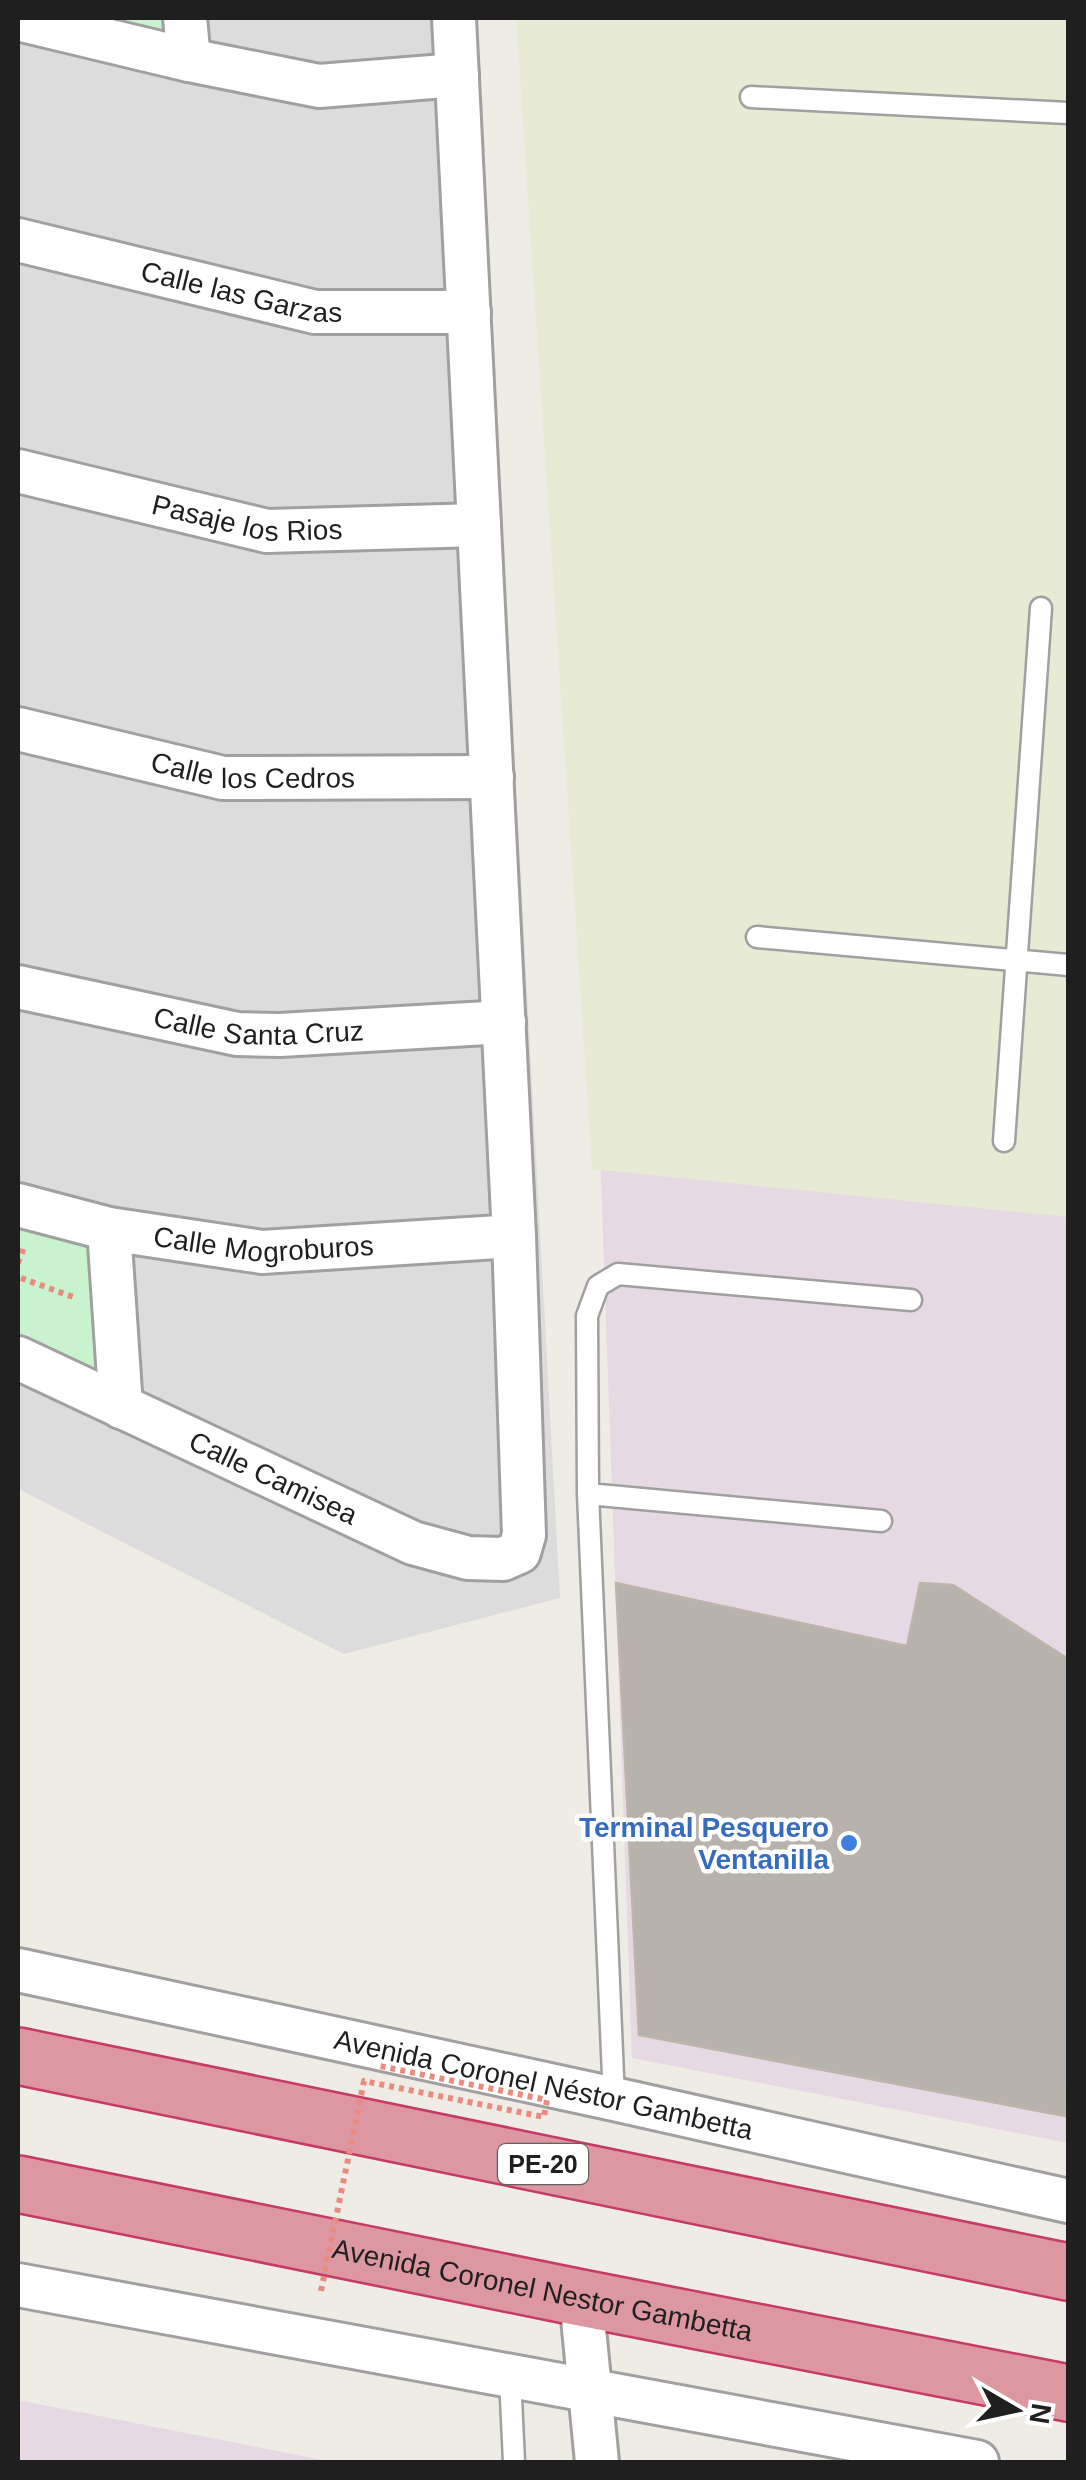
<svg xmlns="http://www.w3.org/2000/svg" width="1086" height="2480" viewBox="0 0 1086 2480" font-family="Helvetica,sans-serif">
<style>
.residential{fill:#dddcdc}
.industrial{fill:#e7d9e4}
.farmland{fill:#e8ebd4}
.park{fill:#c9f3ce}
.building{fill:#b8b2ac;stroke:#bfb4ab;stroke-width:2.5}
.lines{fill:none;stroke-linecap:round;stroke-linejoin:round}
.lane-casing{stroke:#a0a0a0;stroke-width:25}
.street-casing{stroke:#a0a0a0;stroke-width:48}
.highway-casing{stroke:#c63a64;stroke-width:60}
.path{stroke:#e98c7d;stroke-width:6;stroke-dasharray:5 5;stroke-linecap:butt}
.lane{stroke:#fff;stroke-width:20}
.street{stroke:#fff;stroke-width:42}
.highway{stroke:#dd97a1;stroke-width:55}
.path-bridge{stroke:#e98c7d;stroke-width:6;stroke-dasharray:5 5;stroke-linecap:butt}
.shop-dot{fill:#3f7fe0;stroke:#fff;stroke-width:4}
.labels{text-anchor:middle;stroke-width:9;stroke-linejoin:round;paint-order:stroke}
.shield{fill:#fff;stroke:#626262;stroke-width:2.5}
.shield-label{font-size:25px;font-weight:bold;fill:#1f1f1f}
.street-label{font-size:28px;fill:#1f1f1f;stroke:#fff}
.shop-label{font-size:28px;font-weight:bold;fill:#366cbe;stroke:#fff;text-anchor:end}
</style>
<rect width="100%" height="100%" fill="#efece6"/>
<path class="residential" d="M18,18H474L560,1598L344,1654L18,1489Z"/>
<path class="industrial" d="M560,18H1068V2143L632,2058Z
M18,2400L333,2462H18Z"/>
<path class="farmland" d="M516,18H1068V1217L592,1169Z"/>
<path class="park" d="M96,18H169V27L157,31Z
M18,1220L108,1241L102,1375L18,1335Z"/>
<path class="building" d="M616,1583L907,1646L920,1583L953,1585L1068,1659V2026L1065,2116L639,2035Z"/>
<g class="lines">
<g class="lane-casing">
<path id="lane" d="M751,97L1068,113
M757,937L1068,965
M1004,1141L1041,608
M588,1494L881,1521
M614,2099L588,1494L587,1316L598,1286L618,1274L911,1300
M510,2377L514,2462"/>
</g>
<g class="street-casing">
<g id="street">
<path d="M185,18L189,60"/>
<path d="M18,19L189,60L319,86L457,75"/>
<path id="s1" d="M18,240L315,312H469"/>
<path id="s2" d="M18,471L267,531L479,525"/>
<path id="s3" d="M18,729L223,778L492,777"/>
<path id="s4" d="M18,987L237,1034L280,1035L504,1022"/>
<path id="s5" d="M18,1205L109,1229L262,1252L514,1236"/>
<path d="M109,1229L121,1407"/>
<path id="s6" d="M18,1358L413,1543L468,1558L503,1559L519,1552L524,1535L514,1236L454,18"/>
<path id="s7" d="M18,1970L614,2099L1068,2201"/>
<path d="M18,2285L977,2462"/>
<path d="M581,2298L597,2462"/>
</g>
</g>
<g class="highway-casing">
<g id="highway">
<path d="M18,2056L1068,2272"/>
<path id="s8" d="M18,2184L581,2298L1068,2393"/>
</g>
</g>
<path class="path" d="M18,1263L25,1245
M21,1278L76,1298"/>
<use href="#lane" class="lane"/>
<use href="#street" class="street"/>
<use href="#highway" class="highway"/>
<path class="path-bridge" d="M321,2291L364,2081L544,2117L547,2100L380,2066"/>
</g>
<circle class="shop-dot" cx="849" cy="1843" r="10"/>
<g class="labels">
<rect class="shield" x="498" y="2144" width="90" height="40" rx="8"/>
<g class="shield-label">
<text x="543" y="2173">PE-20</text>
</g>
<g class="street-label">
<text dy="10" stroke="none"><textPath href="#s1" startOffset="230">Calle las Garzas</textPath></text>
<text dy="10" stroke="none"><textPath href="#s2" startOffset="235">Pasaje los Rios</textPath></text>
<text dy="10" stroke="none"><textPath href="#s3" startOffset="240">Calle los Cedros</textPath></text>
<text dy="10" stroke="none"><textPath href="#s4" startOffset="245">Calle Santa Cruz</textPath></text>
<text dy="10" stroke="none"><textPath href="#s5" startOffset="250">Calle Mogroburos</textPath></text>
<text dy="10" stroke="none"><textPath href="#s6" startOffset="282">Calle Camisea</textPath></text>
<text dy="10" stroke="none"><textPath href="#s7" startOffset="538">Avenida Coronel Néstor Gambetta</textPath></text>
<text dy="10" stroke="none"><textPath href="#s8" startOffset="535">Avenida Coronel Nestor Gambetta</textPath></text>
</g>
<g class="shop-label">
<text x="829" y="1837">Terminal Pesquero<tspan x="829" dy="32">Ventanilla</tspan></text>
</g>
</g>
<rect width="1086" height="2480" fill="none" stroke="#1f1f1f" stroke-width="40"/>
<g transform="translate(1016 2410) rotate(99)" stroke="#ffffff" stroke-width="8" paint-order="stroke">
<path d="M0-8L18 38L0 25L-18 38Z" fill="#1f1f1f"/>
<text y="-15" font-size="28" font-weight="bold" text-anchor="middle" fill="#1f1f1f">N</text>
</g>
</svg>
